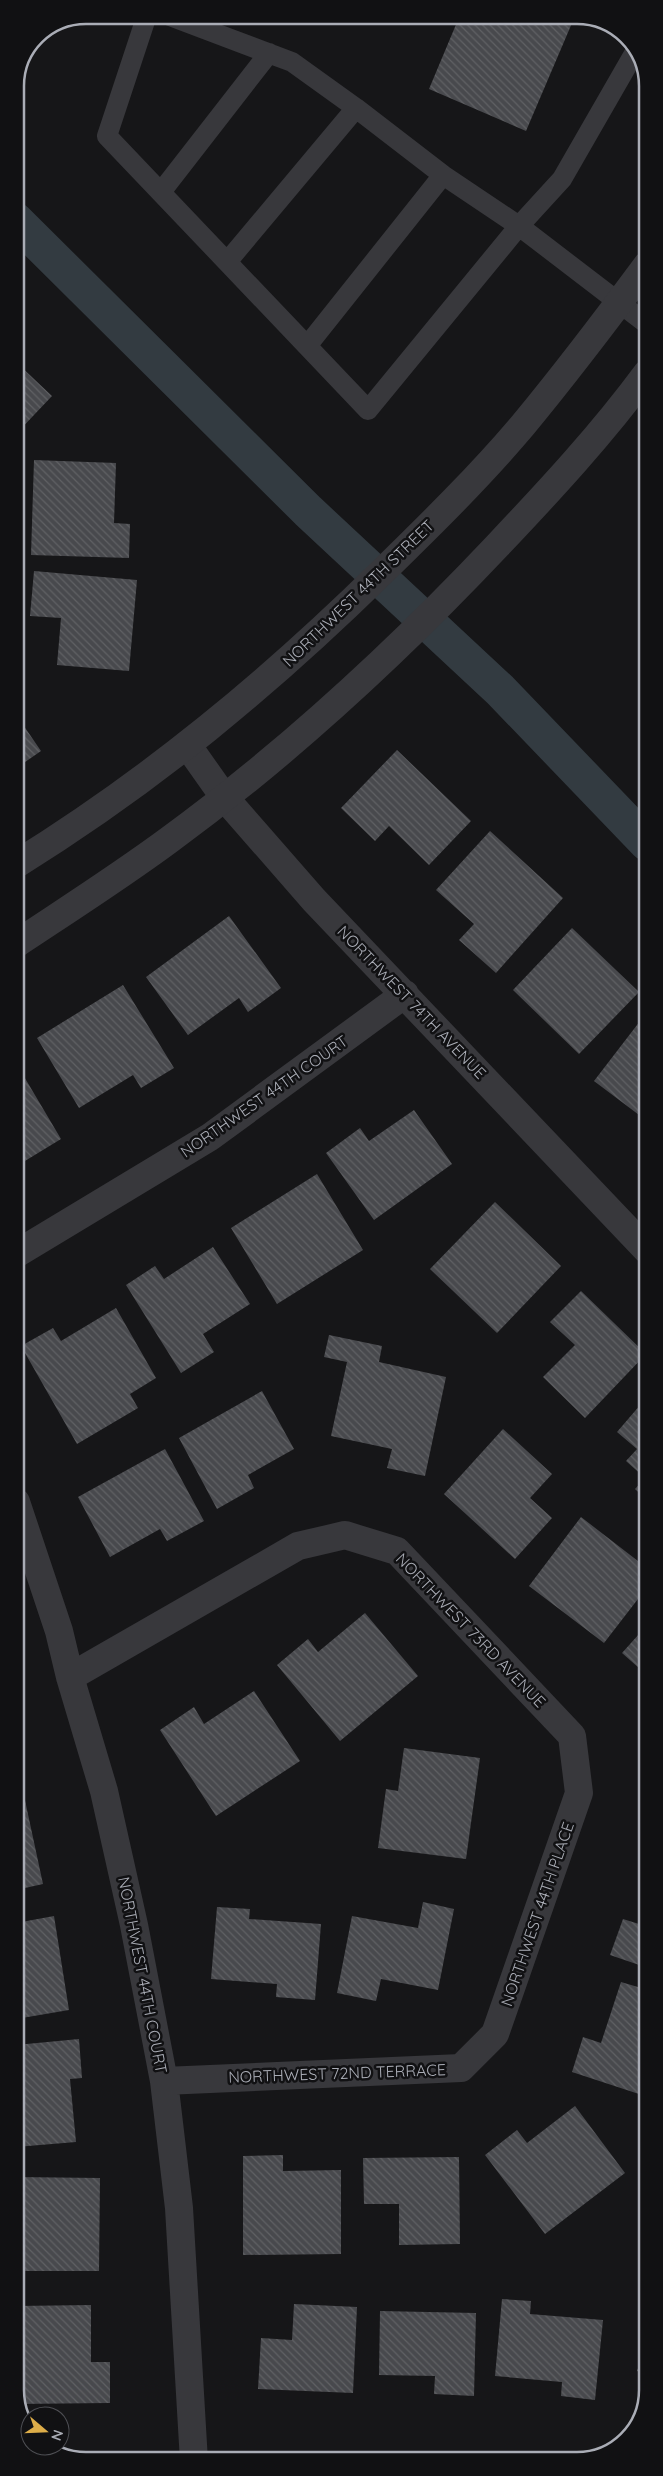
<svg xmlns="http://www.w3.org/2000/svg" width="663" height="2476" viewBox="0 0 663 2476" font-family="Quicksand,sans-serif">
<style>
.lines{fill:none;stroke-linecap:round;stroke-linejoin:round}
.canal{stroke:#333b41;stroke-width:36}
.building{fill:url(#building-back-hatch)}
.service{stroke:#38383c;stroke-width:20}
.minor{stroke:#38383c;stroke-width:28}
.tertiary{stroke:#38383c;stroke-width:28}
.labels{text-anchor:middle;stroke-width:5;stroke-linejoin:round;paint-order:stroke}
.street-label{font-size:16px;fill:#aaadb6;stroke:#111113}
.rim{fill:none;stroke:#aaadb6;stroke-width:2.5}
</style>
<defs>
<pattern id="building-back-hatch" width="6" height="6" patternUnits="userSpaceOnUse" patternTransform="scale(1.25)"><rect width="6" height="6" fill="#48494d"/><path d="M-1 5l2 2M0 0l6 6M5-1l2 2" fill="none" stroke="#606164"/></pattern>
</defs>
<rect width="100%" height="100%" fill="#161618"/>
<g class="lines">
<path class="canal" d="M15,220L308,511L500,690L647,843"/>
</g>
<path class="building" d="M460,15L575,16L526,131L429,89Z
M15,361L52,396L15,435Z
M34,460L116,463L114,523L130,524L129,558L31,555Z
M34,571L137,580L129,671L57,665L61,618L30,616Z
M15,713L41,751L15,769Z
M397,750L471,821L429,865L389,826L375,841L341,808Z
M490,831L563,898L496,973L459,940L474,924L436,890Z
M229,916L281,988L248,1012L239,998L188,1035L146,977Z
M572,928L639,992L579,1054L513,990Z
M123,985L174,1068L141,1088L133,1075L79,1108L37,1038Z
M647,1012V1121L594,1081Z
M16,1063L61,1139L20,1164L16,1156Z
M414,1110L452,1164L374,1220L326,1153L360,1128L369,1141Z
M317,1174L363,1250L277,1304L231,1228Z
M495,1202L561,1266L497,1333L430,1269Z
M213,1247L250,1304L203,1334L214,1352L181,1373L126,1285L155,1266L164,1279Z
M581,1291L646,1354L585,1418L543,1377L575,1345L550,1322Z
M116,1308L156,1378L130,1394L138,1408L77,1444L21,1346L53,1328L61,1341Z
M329,1335L382,1346L379,1362L446,1377L425,1476L387,1468L392,1449L331,1436L347,1362L324,1357Z
M262,1391L294,1449L248,1475L254,1488L217,1509L179,1438Z
M647,1397V1500L635,1489L645,1478L626,1461L637,1449L617,1432Z
M503,1429L552,1474L530,1498L552,1518L515,1559L444,1494Z
M165,1449L204,1521L167,1541L160,1529L110,1557L78,1497Z
M581,1517L647,1568L648,1586L604,1643L529,1586Z
M365,1613L418,1676L340,1741L277,1665L308,1639L318,1652Z
M648,1624V1676L622,1653Z
M254,1691L300,1761L216,1816L160,1730L194,1707L204,1724Z
M404,1748L480,1758L466,1859L378,1848L386,1789L398,1791Z
M23,1791L43,1884L16,1890V1792Z
M423,1902L454,1909L438,1990L381,1979L376,2001L337,1993L352,1916L418,1928Z
M648,1902V1968L610,1955L623,1919L639,1924Z
M217,1907L250,1909L249,1919L321,1924L315,2000L276,1997L277,1984L211,1979Z
M54,1916L69,2010L16,2019V1923Z
M621,1982L648,1990V2097L572,2072L583,2037L601,2043Z
M79,2039L82,2078L70,2079L76,2142L16,2147V2045Z
M575,2106L625,2173L545,2234L485,2155L517,2130L527,2143Z
M283,2155V2171L341,2170V2254L243,2255V2156Z
M459,2157L460,2244L399,2245V2204H364L363,2158Z
M16,2177L100,2178L99,2271H16Z
M502,2299L531,2301L530,2314L603,2320L595,2400L561,2396L562,2382L495,2376Z
M294,2304L357,2307L353,2393L258,2389L261,2338L292,2340Z
M91,2305V2362H110V2403L16,2404V2306Z
M380,2311L476,2313L474,2396L434,2394L435,2376L379,2375Z
M648,2341V2375L637,2371Z"/>
<g class="lines">
<path class="service" d="M147,15L107,136L368,410L519,226L647,324
M167,15L292,62L356,108
M161,192L269,53
M227,262L356,108L443,175
M307,346L443,175L519,226L562,179L635,52"/>
<path class="minor" d="M188,746L224,797L314,900L647,1250
M16,1254L210,1137L405,994
M16,1502L59,1631L70,1677L104,1791L134,1925L164,2081L179,2208L194,2461
M70,1677L298,1546L345,1535L397,1551L572,1736L579,1793L495,2034L461,2068L164,2081"/>
<path class="tertiary" d="M15,865C152,780 268,684 383,571C431,524 479,477 523,425C566,373 607,319 647,265
M16,944C67,910 119,877 169,840C288,753 397,652 498,545C550,490 602,434 647,373"/>
</g>
<g class="labels">
<g class="street-label">
<text transform="translate(358 593) rotate(-44)" y="6">NORTHWEST 44TH STREET</text>
<text transform="translate(412 1002) rotate(46)" y="6">NORTHWEST 74TH AVENUE</text>
<text transform="translate(264 1096) rotate(-35)" y="6">NORTHWEST 44TH COURT</text>
<text transform="translate(471 1630) rotate(46)" y="6">NORTHWEST 73RD AVENUE</text>
<text transform="translate(537 1914) rotate(-71)" y="6">NORTHWEST 44TH PLACE</text>
<text transform="translate(143 1975) rotate(79)" y="6">NORTHWEST 44TH COURT</text>
<text transform="translate(337 2073) rotate(-2)" y="6">NORTHWEST 72ND TERRACE</text>
</g>
</g>
<path d="M0 0H663V2476H0ZM86 24H577A62 62 0 0 1 639 86V2390A62 62 0 0 1 577 2452H86A62 62 0 0 1 24 2390V86A62 62 0 0 1 86 24Z" fill="#111113" fill-rule="evenodd"/>
<path class="rim" d="M86 24H577A62 62 0 0 1 639 86V2390A62 62 0 0 1 577 2452H86A62 62 0 0 1 24 2390V86A62 62 0 0 1 86 24Z"/>
<g transform="translate(45 2431) rotate(109)"><circle r="24" fill="#111113" stroke="#4e4f54"/>
<path d="M0-4L9 19L0 12L-9 19Z" fill="#ddad49"/>
<text y="-8" font-size="14" font-weight="bold" text-anchor="middle" fill="#aaadb6">N</text>
</g>
</svg>
